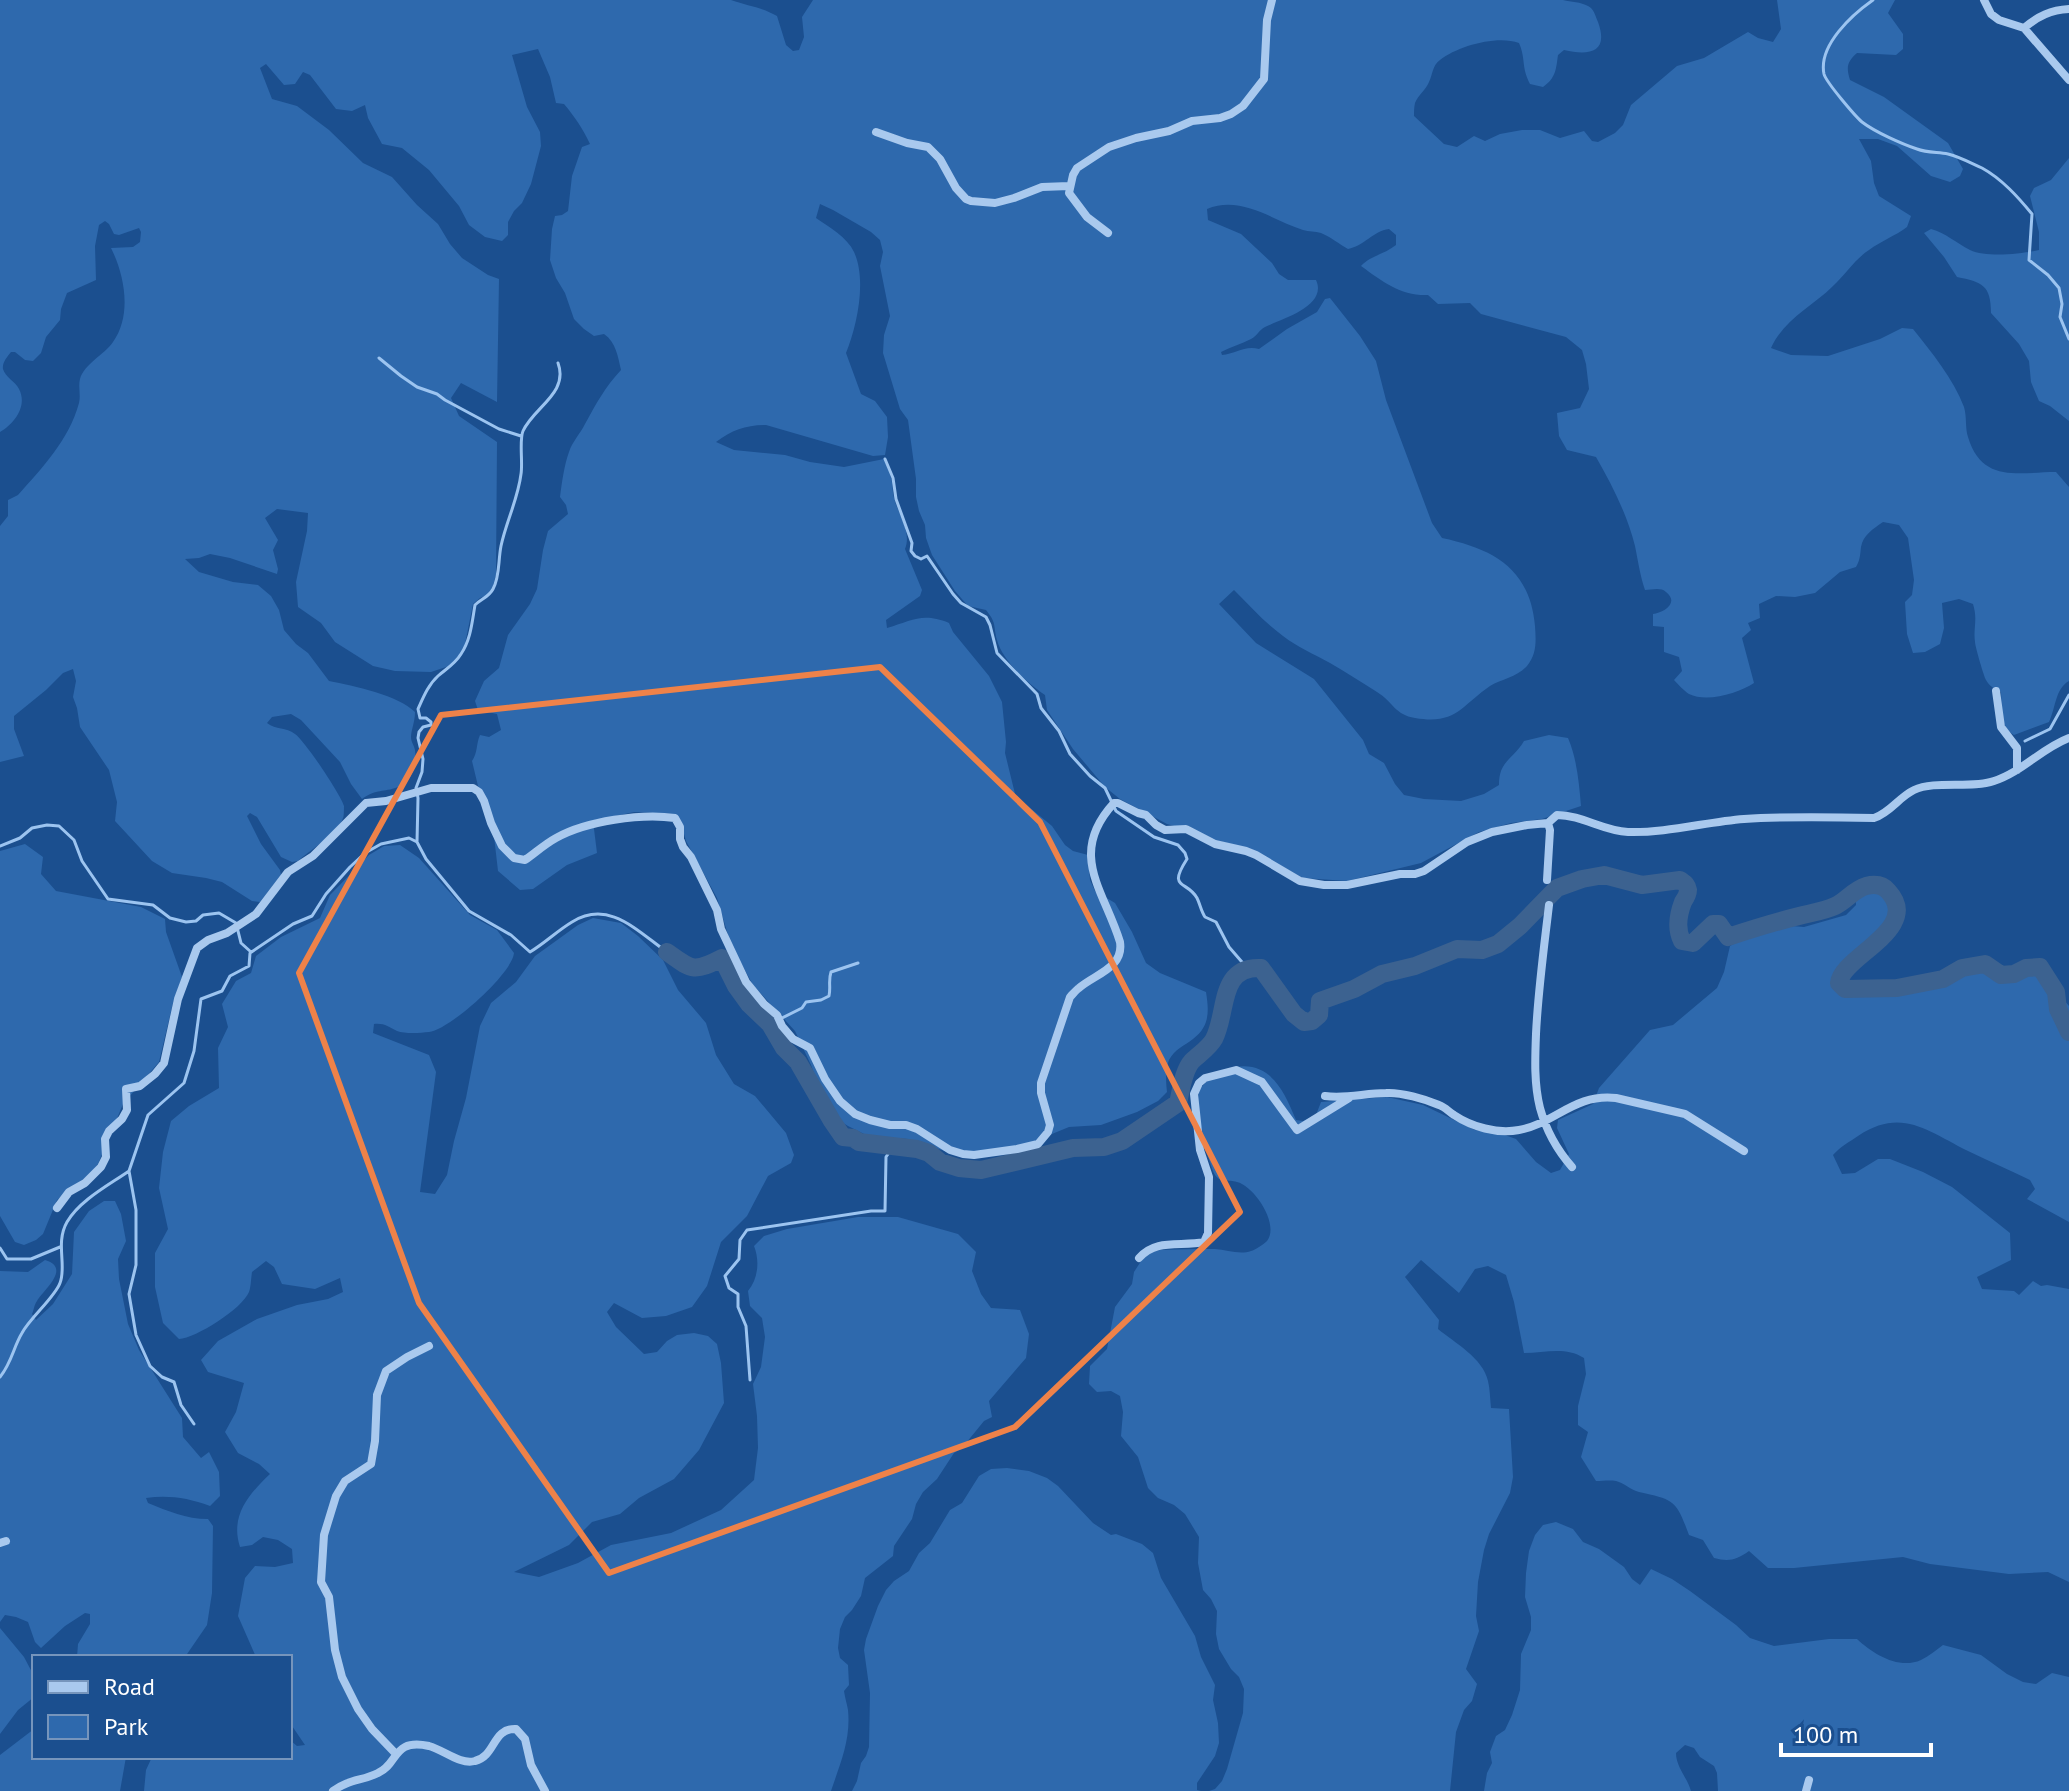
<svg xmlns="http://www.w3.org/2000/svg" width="2069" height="1791" viewBox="0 0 2069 1791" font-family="'PT Sans',sans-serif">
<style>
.green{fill:#2e69ad}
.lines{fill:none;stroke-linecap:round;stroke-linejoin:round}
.stream{stroke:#9cc4f0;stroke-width:3}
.river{stroke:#3c6290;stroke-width:18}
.street{stroke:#a9c9ee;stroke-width:8}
.marked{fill:none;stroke:#ee8249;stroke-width:6;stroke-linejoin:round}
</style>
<rect width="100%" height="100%" fill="#1b4f8f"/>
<path class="green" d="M0,0H731C748,6 761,7 777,16L786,45L793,51L799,50L804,37L802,17L813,0H1563C1571,2 1581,2 1588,6C1594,9 1595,15 1598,22C1609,52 1590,56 1564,50L1558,55C1556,69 1556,78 1543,87L1530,84C1521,67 1526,59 1519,43C1497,35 1458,46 1440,60C1432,66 1433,74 1429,82C1426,90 1418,95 1415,103C1414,107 1414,112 1414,116L1444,144L1457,147L1474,136L1485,141L1500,134L1522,130H1540L1560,138L1584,131L1592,141L1598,142L1615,133L1623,125L1631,105L1677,66L1704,58L1748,32L1758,38L1773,42L1781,29L1777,0H1895L1888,13L1903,34V49L1896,55L1857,53C1847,62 1846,67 1850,80L1884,97L1948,143L1963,169L1960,176L1950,182L1931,176L1897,146L1878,139H1859L1871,161L1874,183L1879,196L1911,216L1907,227C1895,236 1881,241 1869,250C1855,259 1845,275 1833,286C1812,307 1784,319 1771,348L1791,355L1828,356L1880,339L1902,328L1913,329C1932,353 1953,378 1964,407C1967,417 1965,428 1968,437C1982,484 2020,472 2056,472L2069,487V681C2055,689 2056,707 2049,722L2014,735C1999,727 2002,708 2001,692C1995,689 1989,686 1986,680C1984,677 1975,646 1975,642C1973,628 1978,620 1973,604L1959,599L1942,603L1944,628L1940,644L1925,652L1913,653L1907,634L1905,602L1912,595L1914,580L1908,538L1899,525L1883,522C1873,529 1863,535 1861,547C1860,556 1860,560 1856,567L1840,572L1815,593L1795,597L1776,596L1759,604L1760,618L1748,623L1751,630L1742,638L1754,683C1739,693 1707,703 1689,694C1684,691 1678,684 1674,680L1682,671L1679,657L1664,652V627L1653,626V614C1663,613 1680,603 1666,592C1661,587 1651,590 1645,590C1640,575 1638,561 1635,546C1627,514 1612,485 1596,457L1567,450L1559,436L1557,413L1580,408L1589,389L1586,364L1582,350L1566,337L1481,314L1470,303L1438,304L1428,295C1401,296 1383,282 1361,266C1370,256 1385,254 1396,245V235L1389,229C1373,231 1364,246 1348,249C1339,244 1331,237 1321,233C1315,231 1309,232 1303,230C1272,220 1241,195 1207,209L1208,220L1241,234L1272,263L1279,274L1288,280H1316C1328,306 1282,319 1265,327C1259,330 1257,336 1251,339C1241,344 1231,347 1221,352L1222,355C1235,354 1245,345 1259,349L1287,329L1317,312L1325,299L1330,298L1360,336L1376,361L1386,400L1432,523L1442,538C1494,549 1530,569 1535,626C1536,641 1537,654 1527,666C1517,677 1502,679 1490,686C1461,706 1456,725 1415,718C1395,715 1393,702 1377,692C1361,682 1346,672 1330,663C1314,654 1297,647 1283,636C1265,623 1250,606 1234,590L1219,604L1256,643L1314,679L1363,740L1369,754L1384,763L1395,784L1404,795L1424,799L1461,801L1484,794L1499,785C1499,760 1513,760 1524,741L1549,735L1568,738C1577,759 1579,783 1581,806L1542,819L1511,823L1479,832L1421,863L1347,881L1303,878L1251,849L1207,838L1187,825L1178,827L1167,824L1120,799L1105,787L1073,749L1047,710L1045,695C1028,684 1002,660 997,640C993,624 997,624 986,610L968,606L955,591L932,555L926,538L925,525L919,511L916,497V479L908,420L900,409L883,353L884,335L890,316L880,266L883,252L880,240L871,232L833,210L820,204L816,218C829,227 847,237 854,252C867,280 857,326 846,353L861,394L875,401L887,417L888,437L885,455L873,456L766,425C746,425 732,430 716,442L734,450L785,455L810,462L844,467L884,459C886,465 890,471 891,478C893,484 892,491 894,498C898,514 912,532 905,549L922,590L920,596L886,620L887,628C912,621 922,612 949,623L953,632L989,676L1002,702L1006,742L1005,753L1017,802L1024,803L1052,826L1065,845L1073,851L1088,855L1090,880L1095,891L1115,903L1132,932L1146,963L1160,973L1206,992C1209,1011 1210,1026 1193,1039C1184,1046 1175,1049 1169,1060C1165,1070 1166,1082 1167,1092L1158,1101L1137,1112L1101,1125L1069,1127L1001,1155L966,1158L908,1139L868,1136L848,1126L835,1118L821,1093L811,1065L795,1031L753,985L731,945L717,898L686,841L680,820L675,814L634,812L593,821L597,853L567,865L533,889L520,890L498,871L492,819L483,795L478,786L472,761C478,752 476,744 480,735L489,737L501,730L497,714L478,710L475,701L484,681L499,668L508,635L530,604L537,589L543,550L548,531L568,514L566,505L560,497C562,482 564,466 569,452C572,442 580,434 585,424C596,404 605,387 621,370C618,357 616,342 604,334L594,336L584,329L574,319L565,293L556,278L550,260L552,229L555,216L562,215L568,211L572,176L582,147L590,144C583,129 575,117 564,104L556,103L550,77L538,49L512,55L527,107L540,132L541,146L531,184L522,203L514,211L508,222V235L502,241L485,237L469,225L459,206L429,170L402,148L382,144L368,118L365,105L352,111L336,109L310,75L303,72L295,84L284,85L266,64L260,68L272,99L297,106L329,130L363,163L392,177L417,205L438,224L450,244L462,258L488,275L499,279L497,402L461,383L451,398L459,416L497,442L496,574L493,586L489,594L480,598L473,604L465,644L459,655L449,666L431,672L395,671L373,666L335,642L321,623L298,607L296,582L307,531L308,513L277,509L265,518L278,540L273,550L278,569L277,574L230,558L210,554L199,558L185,559L199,572L233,582L258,585L271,596L279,610L284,630L296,644L308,653L329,681C354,686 398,695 415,712C415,722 411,730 411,737C411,742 414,745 415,750C417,763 413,782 398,787C382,793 378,788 362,799L351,784L340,762L301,720L291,714L272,717L267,723C276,730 286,727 295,734C305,741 341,795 344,806C344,807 344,818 343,818C339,832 309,851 298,861L292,862L281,857L257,817L250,813L247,816L261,844L280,870L281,875L260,902L252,901L222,882L206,878L172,873L152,861L115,821L117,802L109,770L80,727L77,708L73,697L76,681L73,669L63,673L46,690L14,716V729L24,756L0,762V526L8,516V500L18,495C42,468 69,440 79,403C81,395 78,387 80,379C84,364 104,355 113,342C132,315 125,276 111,248L133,247L140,242L141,232L139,228L119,235L114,234L109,224L105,221L99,225L95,246L96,280L67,293L61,309L60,320L46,337L41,353L33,361L25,360L15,352H11C7,357 2,363 3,369C5,377 16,382 19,389C28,406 14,424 0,432Z
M2069,158V421L2050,406L2039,401L2031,382L2029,361L2019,344L1991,313C1991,285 1982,282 1957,277L1944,257L1924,233L1931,229C1946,233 1956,243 1970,250C1987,258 2021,254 2039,250V232L2030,196L2034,188L2051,180Z
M25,844L43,857L41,874L56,891L141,907L165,919L166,932L182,977L173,1003L159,1062L123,1104L98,1164L90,1174L57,1200L43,1234L36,1240L24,1245L15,1242L0,1216V851Z
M400,845L419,858L470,915L497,930L514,953C512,974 449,1030 429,1032C420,1033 405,1034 397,1031C388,1027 385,1023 374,1024L373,1033L429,1055L436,1072L420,1192L435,1194L447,1175L454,1141L466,1098L480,1026L491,1003L516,982L535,956L578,925L593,918L621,923L638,936L663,960L678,990L706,1023L716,1055L734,1084L755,1096L786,1133L794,1155L791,1163L768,1176L747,1216L721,1242L707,1286L692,1307L666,1316L642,1318L614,1303L607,1312L616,1327L644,1354L657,1352L667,1341L677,1335L694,1333L708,1336L717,1344L721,1363L724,1403L699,1450L674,1479L639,1498L620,1514L592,1522L569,1545L514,1572L539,1577L578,1563L611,1545L671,1533L721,1510L754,1480L758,1448L757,1416L753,1384L761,1367L765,1337L762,1318L750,1306L748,1291C758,1279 760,1261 754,1246L764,1236L787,1229L858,1217H898L958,1234L976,1252L972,1271L981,1294L991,1308L1020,1310L1029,1334L1026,1358L989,1401L992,1417L984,1421L962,1448L954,1453L937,1479L923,1492L916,1504L912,1519L894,1546L893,1556L865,1578L861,1596L852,1610L845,1617L840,1629L838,1648L840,1658L848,1665L849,1685L844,1691C845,1698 847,1704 848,1710C851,1740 840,1764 831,1791H144L146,1770L152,1757H290V1740L297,1746L305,1745L290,1723V1657H256L238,1616L245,1578L255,1566L275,1567L293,1563L292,1549L278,1540L263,1537L252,1545L240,1547C230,1516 248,1495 270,1474L259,1464L238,1453L225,1432L236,1412L244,1383L208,1372L201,1360L218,1341L257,1319L297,1305L328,1299L343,1292L340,1278L315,1289L282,1284L274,1267L266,1261L252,1272C251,1278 251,1287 249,1292C242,1309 196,1338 179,1339L163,1323L155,1287V1253L168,1229L159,1188L163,1152L171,1121L189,1106L219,1088L218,1048L228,1027L222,1004L236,981L251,973L256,956L281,937L320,918L330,895L369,855L384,846Z
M1877,890C1919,911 1862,949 1844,966C1839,970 1837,976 1833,981L1839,990L1846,993C1878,993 1915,994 1945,981C1955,977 1961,970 1973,969C1987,967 1990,976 2001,978C2014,980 2026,973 2038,973L2050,990L2063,999L2069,1006V1222L2027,1199L2035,1189L2030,1180C2010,1170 1988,1161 1968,1151C1927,1131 1902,1107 1858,1136C1849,1142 1840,1147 1833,1155L1842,1174L1855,1173L1878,1159H1890L1923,1172L1952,1187L2010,1233L2011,1260L1977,1277L1982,1289L2014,1291L2019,1295L2033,1281L2041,1286L2047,1285L2069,1289V1582L2048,1572L2009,1574L1930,1564L1903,1557L1794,1568H1768L1749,1551C1736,1560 1729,1562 1714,1558L1703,1540L1689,1535C1676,1500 1675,1500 1639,1492C1631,1490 1624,1483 1616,1481C1610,1480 1602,1481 1596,1481L1581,1457L1588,1432L1578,1425V1406L1586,1374L1584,1358C1565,1346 1545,1353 1524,1353L1514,1302L1506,1275L1488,1266L1475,1269L1459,1293L1421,1260L1405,1277L1439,1320L1438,1329C1455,1343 1483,1358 1488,1381C1490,1389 1490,1399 1491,1408L1509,1409L1513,1477L1510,1493L1489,1534L1484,1550L1478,1582L1476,1616L1479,1631L1466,1669L1477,1684L1472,1701L1464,1710L1456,1732L1450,1791H1209L1215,1789L1222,1781L1227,1769L1243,1713L1244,1689L1239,1677L1231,1669L1219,1649L1216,1634L1217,1611L1211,1599L1203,1590L1198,1563L1199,1537L1185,1514L1174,1505L1158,1498L1148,1488L1138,1457L1121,1436L1123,1412L1120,1396L1111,1391L1097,1392L1089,1384L1090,1366L1107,1349L1115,1307L1132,1284L1134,1272L1143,1258L1151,1252L1160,1250C1178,1249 1197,1249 1215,1249C1227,1250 1240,1255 1251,1251C1255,1250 1264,1244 1267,1241C1280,1224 1254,1186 1237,1182C1228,1179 1222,1184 1215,1175C1208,1163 1194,1104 1199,1092C1202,1083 1218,1072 1227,1069C1268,1057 1283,1088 1296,1120L1303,1121L1316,1115L1321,1102L1387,1097L1423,1105L1475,1130L1502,1134L1516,1139L1536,1162L1551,1173L1560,1170L1569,1154L1557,1128L1558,1120L1593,1104L1599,1088L1650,1030L1673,1025L1717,988L1724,972L1730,946L1748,935L1779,925L1804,927L1846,915L1856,905V897Z
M104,1201H115L121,1214L126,1241L118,1259L119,1279L128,1324L139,1350L182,1418L183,1437L201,1458L209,1452L219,1472L220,1496L210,1506C188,1498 169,1495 146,1498L148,1503C168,1511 186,1519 208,1519L213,1526L212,1593L207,1625L185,1657H77L78,1644L90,1624V1614L85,1613L65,1626L41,1648L35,1642L28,1622L16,1617L5,1615L0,1622V1271L28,1272L45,1260C72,1268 43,1290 37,1301C34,1305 34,1310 32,1314L36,1320L53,1304L72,1274L74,1232L89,1211Z
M1007,1468L1029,1471L1047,1478L1058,1486L1093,1523L1111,1535L1116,1534L1142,1544L1153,1553L1161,1578L1195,1636L1201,1657L1215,1685L1213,1700L1218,1723L1219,1743L1215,1756L1197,1783V1790L1201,1791H852L857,1781L861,1763L866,1756L869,1747L870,1693L864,1650L866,1639L878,1606L886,1590L894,1581L909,1571L919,1553L930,1543L950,1510L962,1503L979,1476L991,1469Z
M1556,1522L1573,1529L1583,1542L1599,1549L1624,1567L1632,1579L1640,1585L1651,1569L1672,1579L1690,1591L1736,1625L1750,1638L1774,1646L1829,1639H1857C1873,1654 1899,1670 1921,1660C1929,1656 1936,1650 1943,1645L1981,1655L2007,1674L2023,1682L2036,1684L2052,1673L2069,1677V1791H1718L1717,1773L1714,1766L1700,1757L1694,1748L1685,1745L1676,1753C1676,1767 1687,1777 1691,1791H1484L1487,1773L1492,1763L1490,1752L1496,1736L1505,1730L1512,1715L1520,1690L1521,1654L1531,1630V1617L1525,1597L1526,1573L1529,1551L1535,1535L1543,1525Z
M0,1628L24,1657L34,1676V1697L18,1710L0,1734Z
M34,1729V1757H126L120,1791H0V1755Z"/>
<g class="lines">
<path class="stream" d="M1873,0C1853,14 1818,45 1824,74C1826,82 1855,116 1862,122C1875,132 1902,144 1917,149C1927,153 1938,152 1948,154C1960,157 1971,163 1982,168C2002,179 2018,197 2032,214L2029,260L2048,275L2059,288L2062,304L2060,317L2069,339
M379,358L401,376L417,387L437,394L445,400L499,429L521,436
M885,459L893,478L896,499L912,543L911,551L915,556L921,559L927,556L953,594L961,603L986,617L990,625L997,653L1037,694L1041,708L1059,731L1070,754L1090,776L1105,788L1116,811L1154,837L1178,845L1185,853L1187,859C1167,890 1187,880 1197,898C1200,904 1201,911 1205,917L1216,922L1229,947L1248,969
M2025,741L2050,729L2069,695
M417,842L418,798L416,788L422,772L423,759L418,738L419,732L423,727L431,725V722L426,718H420L418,709C423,698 428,685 438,676C446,669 455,664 461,654C471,639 472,622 475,605C481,599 489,597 493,589C500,576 498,561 501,546C506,522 518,499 521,474C523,463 519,440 523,431C534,407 569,393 558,363
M0,846L20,838L32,828L47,825L59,826L74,840L82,861L108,899L153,905L170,918L186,922L196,921L203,915L219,913L236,923L241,943L251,952
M770,1024L802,1008L806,1002L821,1000L829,996C831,987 828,981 831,972L858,963
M0,1248L7,1259H31L60,1247
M0,1377C12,1362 13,1348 22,1333C30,1318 55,1297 60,1283C67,1266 55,1243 67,1222C80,1200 109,1185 129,1171
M750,1380L746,1326L738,1307V1294L729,1288L725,1276L739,1259L740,1240L747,1230L871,1211H885L886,1157L894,1145
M194,1424L181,1405L174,1382L162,1377L150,1366L136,1335L129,1294L136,1265V1210L129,1171L148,1115L184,1083L194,1051L201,999L222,991L230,976L249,966L250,953L293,924L312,916L326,894L350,867L365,853L381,844L409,838L417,842L426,859L469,911L511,935L530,952C545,943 557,931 572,922C609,899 637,931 667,952"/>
<path class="river" d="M667,952C692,970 693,973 722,958L736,986L749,1004L770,1024L784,1048L798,1062L832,1121L843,1137L853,1138L859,1142L917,1149L929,1153L940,1162L959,1168L981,1170L1073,1148L1104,1147L1122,1141L1178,1103C1181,1091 1183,1071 1192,1061C1199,1054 1209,1048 1214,1039C1228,1012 1218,966 1261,968L1294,1014L1304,1022L1312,1021L1319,1015L1320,1001L1354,989L1382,974L1415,966L1457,949L1482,950L1498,944L1520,926L1557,888L1582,879L1604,875L1642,885L1680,880C1684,883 1687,884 1688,890C1688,893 1685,899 1683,902C1678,915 1676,929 1682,941L1693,943L1713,924H1719L1728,937C1752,929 1775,922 1799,916C1811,913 1824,911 1835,906C1846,901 1853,890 1866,886C1874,884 1882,884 1888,891C1923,929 1842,956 1839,983L1845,989L1897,988L1943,979L1962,968L1985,964L2001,975L2014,974L2026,968L2040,967L2056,992L2058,1009L2069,1032"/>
<path class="street" d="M1984,0L1991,14L1999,20L2024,28L2069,80
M2024,28C2038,16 2051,10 2069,9
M876,132L907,143L928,147L940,159L956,188L966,199L971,201L995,203L1014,198L1042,187L1069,186
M1108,233L1087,217L1069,193L1073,175L1077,168L1109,147L1136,138L1169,131L1192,121L1220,118L1231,114L1243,106L1264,79L1267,20L1272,0
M1996,691L2001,727L2017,748V770
M1547,880L1550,830L1548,823
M1549,905C1544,948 1538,991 1536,1034C1535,1059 1534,1084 1540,1108C1546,1130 1557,1150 1572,1167
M1325,1096C1346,1099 1365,1093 1386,1093C1401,1092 1425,1099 1439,1105C1445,1107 1449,1112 1454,1115C1472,1127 1497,1134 1519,1130C1554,1124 1575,1093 1616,1098L1685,1114L1744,1151
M57,1208L69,1192L85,1183L101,1167L106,1157L105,1139L109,1131L122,1119L127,1110L126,1089L140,1086L155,1074L164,1063L178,999L197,948L208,940L227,933L256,914L288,872L313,856L366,803L386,801L431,788H473L479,792L484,801L491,823L502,846L514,858L525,860C535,853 545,844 556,838C586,821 642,813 675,818L680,827V839L683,847L691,857L717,910L721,929L746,982L764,1004L777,1015L782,1026L793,1039L810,1048L825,1079L840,1101L855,1114L870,1120L890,1125H906L917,1129L950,1150L963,1154L974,1155L1017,1149L1038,1144L1048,1132L1050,1125L1041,1093V1083L1070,997C1073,994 1076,990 1079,988C1095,974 1124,968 1120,942C1104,890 1067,854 1114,803H1118L1138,813L1146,815L1156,825L1165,830L1186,829L1215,844L1246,851L1256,855L1300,881L1324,885H1347L1400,874H1415L1424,871L1467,842L1492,832L1527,825L1548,823L1557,815C1582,815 1603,831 1628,832C1667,833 1706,822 1744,819C1787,816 1831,817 1874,818C1890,813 1899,797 1914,790C1935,780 1971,789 1994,781C2022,772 2042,748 2069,738
M1139,1258C1156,1238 1181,1247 1204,1242L1208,1233L1209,1177L1200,1150L1194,1094L1199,1083L1205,1078L1236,1070L1262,1082L1297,1130L1349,1098
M0,1543L6,1541
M396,1754L372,1729L358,1709L342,1677L335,1650L329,1597L321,1582L324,1535L336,1496L345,1481L371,1464L375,1441L377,1395L386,1371L407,1357L429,1346
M333,1791C349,1779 362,1781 378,1773C399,1764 392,1738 429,1746C444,1750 460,1765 475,1761C496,1756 492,1728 516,1729L525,1739L531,1765L545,1791
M1806,1791L1809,1780"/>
</g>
<path class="marked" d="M880,667L1040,822L1240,1212L1015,1427L609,1573L419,1303L299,973L441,715Z"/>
<rect x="32" y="1655" width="260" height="104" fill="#1b4f8f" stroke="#7695bc" stroke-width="2"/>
<rect x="48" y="1681" width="40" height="12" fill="#a9c9ee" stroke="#7695bc" stroke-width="2"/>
<text x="104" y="1695" font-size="24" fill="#ffffff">Road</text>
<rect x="48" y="1715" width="40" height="24" fill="#2e69ad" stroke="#7695bc" stroke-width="2"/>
<text x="104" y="1735" font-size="24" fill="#ffffff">Park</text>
<path d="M1781 1743v12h150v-12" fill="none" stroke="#ffffff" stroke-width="4"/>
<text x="1793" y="1743" font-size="24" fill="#ffffff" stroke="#1b4f8f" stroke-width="6" paint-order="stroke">100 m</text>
</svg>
